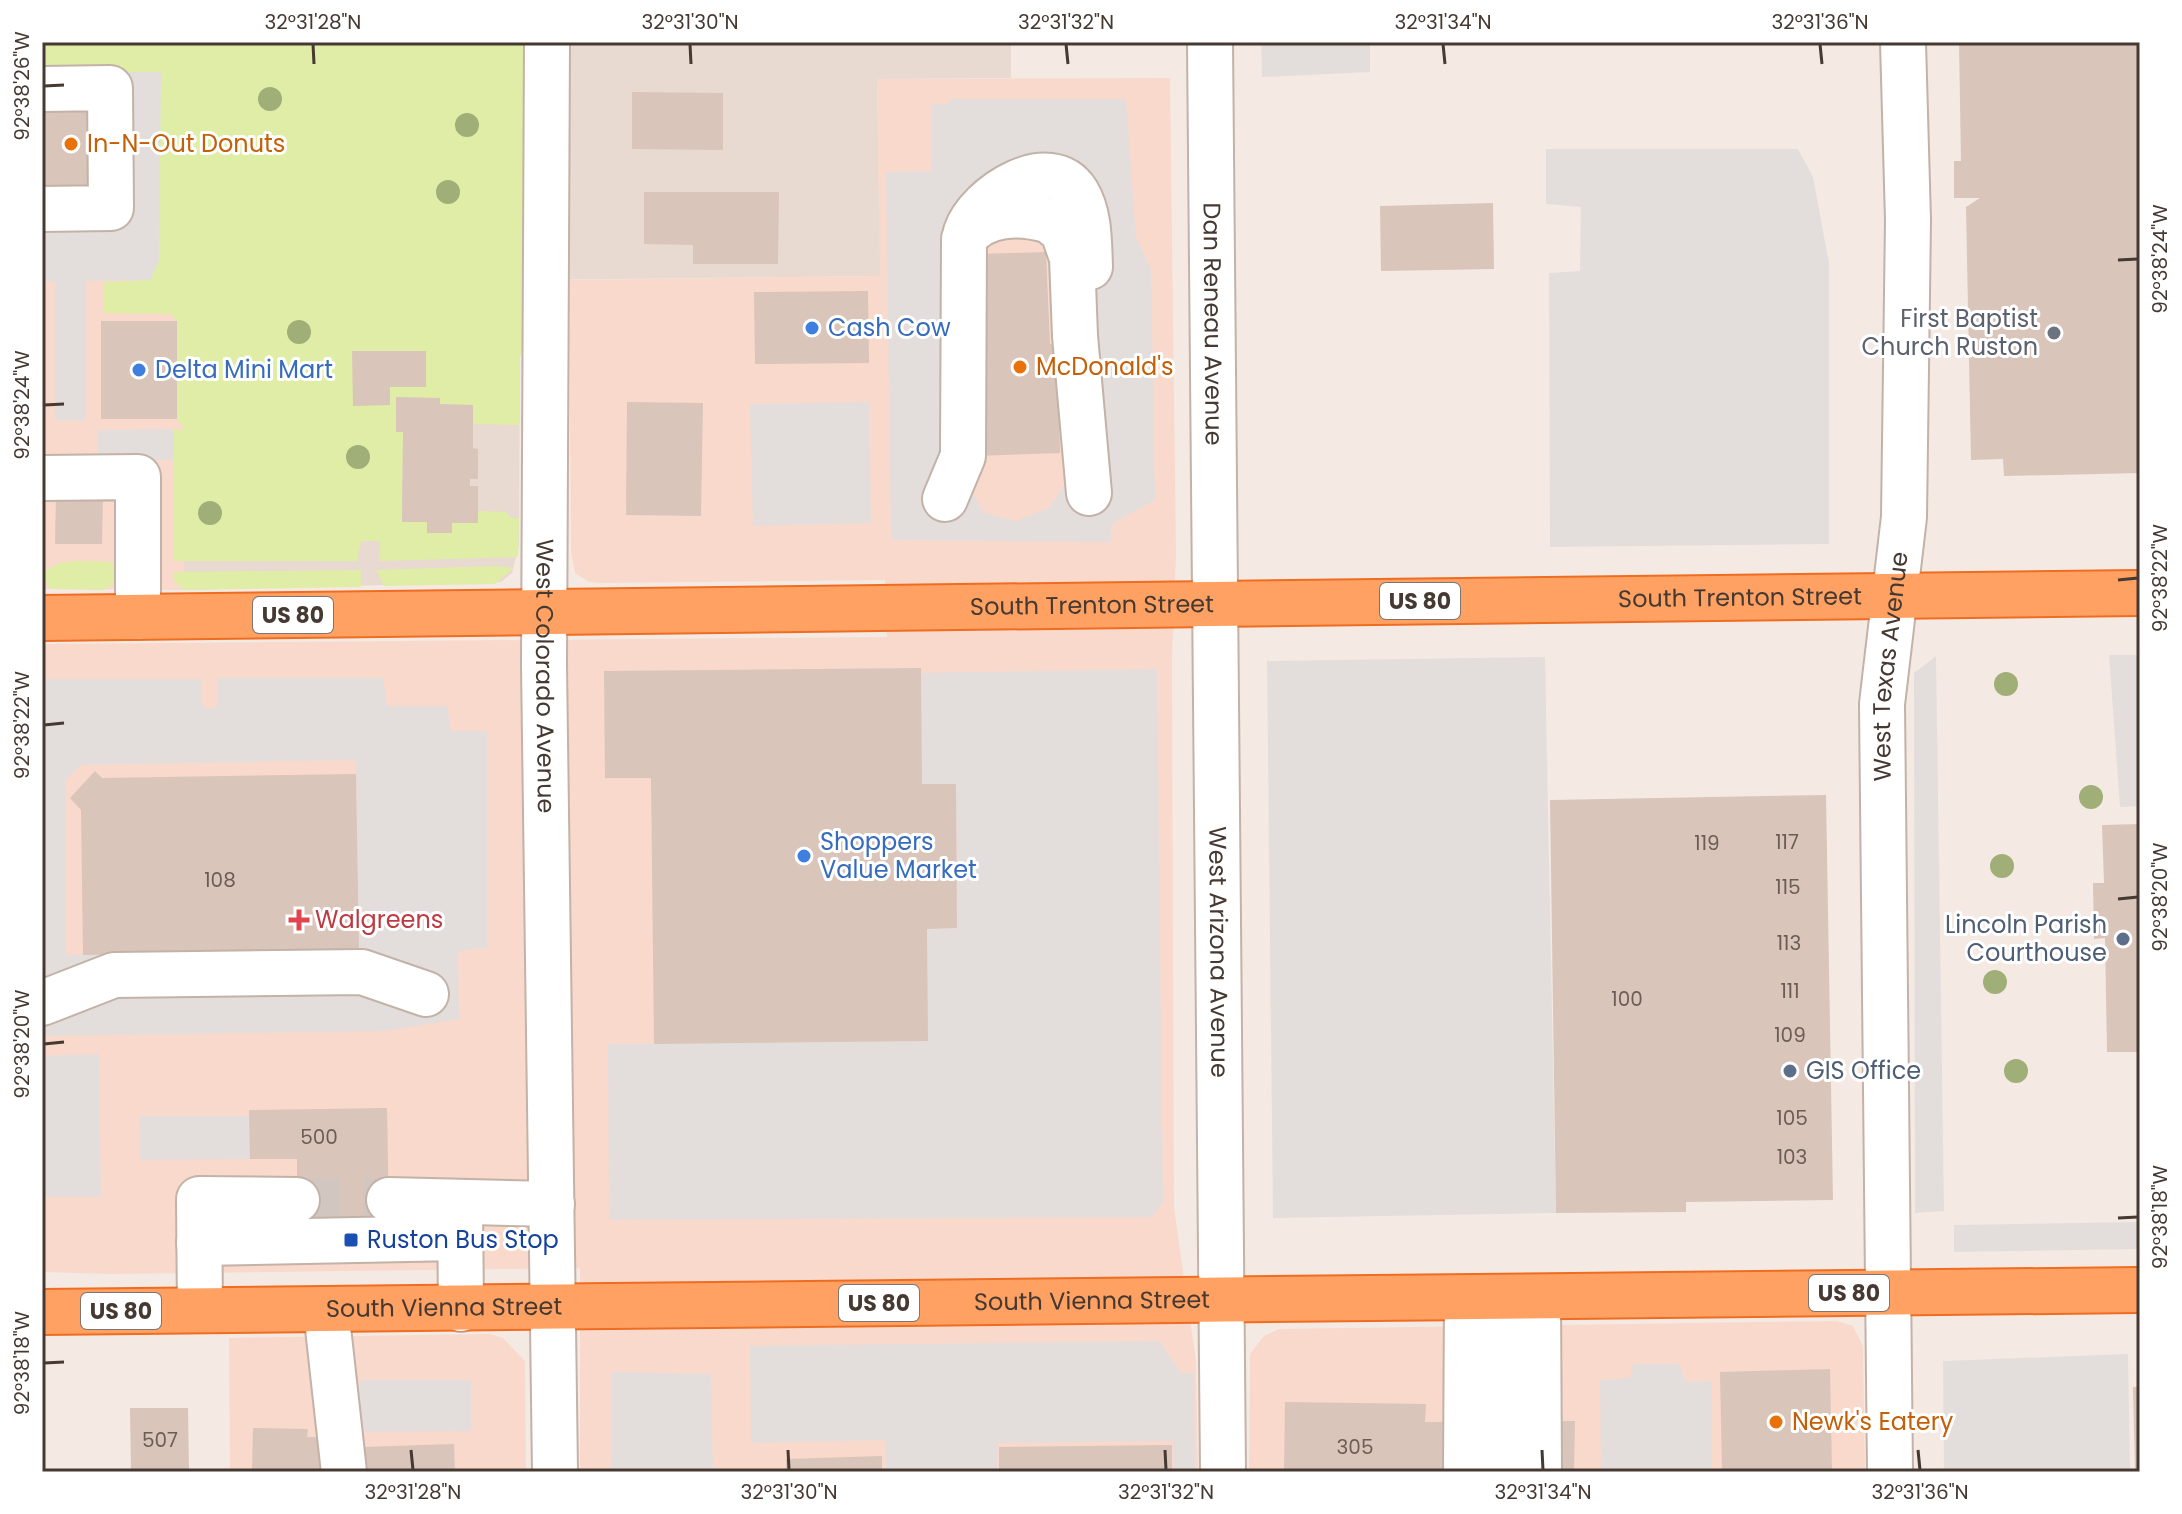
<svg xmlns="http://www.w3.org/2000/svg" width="2182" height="1514" viewBox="0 0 2182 1514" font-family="Poppins,sans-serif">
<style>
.residential{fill:#e8dad0}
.commercial{fill:#f9d9cb}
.green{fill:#e0eda6}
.parking{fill:#e3dedc;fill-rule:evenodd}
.building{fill:#d9c5ba}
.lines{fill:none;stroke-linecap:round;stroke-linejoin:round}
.minor-tunnel{stroke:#d1c7c0;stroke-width:44;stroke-dasharray:44 22;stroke-linecap:butt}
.minor-casing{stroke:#c3b2a7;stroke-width:48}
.highway-casing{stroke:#ee6d22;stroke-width:48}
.minor{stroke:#fff;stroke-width:44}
.highway{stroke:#ffa162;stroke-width:44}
.tree{fill:#a0ae78}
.ticks{fill:none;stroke:#463932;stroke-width:3}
.food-dot{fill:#e8710a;stroke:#fff;stroke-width:3}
.shop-dot{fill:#3f7fe0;stroke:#fff;stroke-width:3}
.worship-dot{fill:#6b7280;stroke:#fff;stroke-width:3}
.health-dot{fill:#e0444e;stroke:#fff;stroke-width:3}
.service-dot{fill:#5c6f8a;stroke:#fff;stroke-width:3}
.transit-dot{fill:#1a4fb4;stroke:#fff;stroke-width:3}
.labels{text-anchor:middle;stroke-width:6;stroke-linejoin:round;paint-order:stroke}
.number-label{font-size:20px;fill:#6b5c54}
.shield{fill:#fff;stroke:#7e7470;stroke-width:2}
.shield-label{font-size:22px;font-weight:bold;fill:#463932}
.food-label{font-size:24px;fill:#c56008;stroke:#fff;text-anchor:start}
.worship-label{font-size:24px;fill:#5b616d;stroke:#fff;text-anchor:end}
.street-label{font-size:24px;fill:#463932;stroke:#fff}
.shop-label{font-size:24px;fill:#366cbe;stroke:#fff;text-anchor:start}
.health-label{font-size:24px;fill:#be3a42;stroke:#fff;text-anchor:start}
.service-label{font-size:24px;fill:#4e5e75;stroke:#fff;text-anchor:end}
.transit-label{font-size:24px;fill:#164399;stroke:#fff;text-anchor:start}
.neatline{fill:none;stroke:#463932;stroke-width:3}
.ticks-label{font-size:20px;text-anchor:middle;fill:#463932}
</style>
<rect width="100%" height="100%" fill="#f4eae3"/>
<path class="residential" d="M66,42H1011V78L877,79L881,276L531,280L530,328L520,356L519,546L512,573L501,582L183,590L187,72Z"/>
<path class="commercial" d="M42,42H66L187,72L183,590L42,589Z
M1170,78L1176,553L1172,659L1174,1208L1196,1361L1198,1472H580V1268L110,1274L42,1272V644L887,637L885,580L601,583L589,582L575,573L571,552L569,280L880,276L877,79Z
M1836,1321L1853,1326L1863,1346L1865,1472H1249L1250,1354L1264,1336L1279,1329Z
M490,1334L503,1338L525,1361L526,1472H230L229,1338Z"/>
<path class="green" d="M42,42H528L530,328L520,356V425L473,424V405L440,404V398L396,397V431L403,432L402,522H427L428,533H451L452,523H477L478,511L506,512L511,518H519L518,557L379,561L380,541H361L357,561H173L174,429L185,430L177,419V321L171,314L103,313L104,282L150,280L161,72H42Z
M111,562L116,566L117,582L103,590L51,589L43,578C49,555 90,562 111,562Z
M494,566L514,568L495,584L384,586L376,570Z
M361,570V587L183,590L174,580V572Z"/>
<path class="parking" d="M1261,42H1370V72L1262,77Z
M97,72H161L159,261L150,280L86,281V420L55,421V282L42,281V223Z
M952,99H1126L1136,237L1151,270L1155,500L1111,524V542L891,540L886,172L931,171L932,104H947ZM981,235L1057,239L1066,482L1049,508L1016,521L984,513L972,491Z
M1546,149H1798L1813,177L1829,263V544L1550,547L1549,273L1580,271L1581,207L1546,204Z
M869,402L871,523L753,526L750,404Z
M174,429V460H98V430Z
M2109,655H2140V806L2120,807Z
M1936,656L1944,1211L1915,1213L1914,673Z
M1545,657L1556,1213L1273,1218L1267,661Z
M1157,669L1163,1202L1152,1217L609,1220L608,1044L927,1041V929L957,928L956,784H922L921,673Z
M217,678H383L387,706H447L451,731H487V948L463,950L458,954L459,1019L385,1031L42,1036V679H201V704L208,709L218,706ZM356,760L359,950L66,955L65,781L81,765Z
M99,1054L101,1197H42V1056Z
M139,1116H249L250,1159L140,1160Z
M2140,1222V1249L1954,1252V1225Z
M1159,1341L1181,1373H1194L1195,1472H1173V1441L998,1443L997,1472H886L885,1440L751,1443L750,1346Z
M2128,1354L2130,1472H1944L1943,1361Z
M1633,1364H1679L1686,1382L1712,1381V1472H1601L1600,1380L1630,1378Z
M612,1372L711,1374L713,1472H611Z
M360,1380H471V1431L360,1432Z"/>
<path class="building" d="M1390,42H1501V45H1390Z
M1959,42H2140V473L2004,476L2003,459L1971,460L1966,207L1980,198H1954V161H1961Z
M632,92L723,93V150L632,149Z
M42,102H99V187H42Z
M644,192H779L778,264H693V245L644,244Z
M1493,203L1494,269L1381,271L1380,206Z
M1046,252L1050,344H1057L1060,453L974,456L978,254Z
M868,291L869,363L755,364L754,292Z
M101,321H177V419H101Z
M352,351H426V387H390V405L353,406Z
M396,397L440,398V404L473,405V448L478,449V479H470V486H478V523H452V533H427V522H402L403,432H396Z
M627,402L703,403L701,516L626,515Z
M56,494L103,495L102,544H55Z
M921,668L922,784H956L957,928L927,929L928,1041L654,1044L651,778H605L604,671Z
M95,771L102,778L356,774L359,951L83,955L81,810L70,798Z
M1826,795L1833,1200L1686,1202V1212L1556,1213L1550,800Z
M2140,824V1052H2107L2105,938L2094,939L2093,883H2104L2102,825Z
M387,1108L389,1223L297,1224V1159H250L249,1110Z
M1830,1369L1832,1472H1722L1720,1372Z
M2133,1387H2140V1472H2135Z
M1285,1402L1426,1404L1425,1422L1575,1421L1574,1472H1284Z
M130,1408H188L189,1472H131Z
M253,1428L308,1429L307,1437H321L320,1472H252Z
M454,1444L455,1472H362V1447Z
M1172,1445V1472H999V1447Z
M882,1456V1472H786V1459Z"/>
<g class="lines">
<path class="minor-tunnel" d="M297,1200H389"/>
<g class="minor-casing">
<g id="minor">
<path id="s1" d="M547,42L544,665L555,1472"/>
<path id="s2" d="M1210,42L1223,1472"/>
<path d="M42,89L110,88L111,208L42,209"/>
<path d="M966,232C978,196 1050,150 1077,193C1090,214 1089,243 1090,267"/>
<path d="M42,478L138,477V617"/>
<path d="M945,499L963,456L964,239C983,212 1020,212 1050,221L1063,232L1072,258L1075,336L1089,493"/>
<path d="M42,1003L114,975L362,972L426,994"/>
<path d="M389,1200L552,1204"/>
<path d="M460,1208L461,1309"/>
<path d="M199,1243L460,1238"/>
<path d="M1501,1297L1502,1472"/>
<path d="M1538,1297L1539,1472"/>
<path d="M200,1310L199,1199L297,1200"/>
<path d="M326,1310L344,1472"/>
<path d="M1466,1472L1467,1298"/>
<path id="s3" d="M1890,1472L1882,704L1904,517L1908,220L1903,42"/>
</g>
</g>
<g class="highway-casing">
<g id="highway">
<path id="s4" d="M42,618L2140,593"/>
<path id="s5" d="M42,1312L2140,1290"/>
</g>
</g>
<use href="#minor" class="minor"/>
<use href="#highway" class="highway"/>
</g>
<g class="tree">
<circle cx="270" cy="99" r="12"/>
<circle cx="467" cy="125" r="12"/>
<circle cx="448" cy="192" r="12"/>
<circle cx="299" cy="332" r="12"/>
<circle cx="358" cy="457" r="12"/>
<circle cx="210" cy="513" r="12"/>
<circle cx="2006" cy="684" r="12"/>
<circle cx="2091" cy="797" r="12"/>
<circle cx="2002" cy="866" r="12"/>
<circle cx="1995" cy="982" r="12"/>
<circle cx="2016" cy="1071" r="12"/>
</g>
<path class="ticks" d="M313,44L314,64M690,44L691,64M1066,44L1068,64M1443,44L1445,64M1820,44L1822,64M44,86L64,85M2118,260L2138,259M44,405L64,404M2118,580L2138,578M44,725L64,723M2118,899L2138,897M44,1044L64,1042M2118,1218L2138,1217M44,1363L64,1362M411,1450L413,1470M788,1450L789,1470M1165,1450L1166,1470M1542,1450L1543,1470M1918,1450L1920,1470"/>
<g class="food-dot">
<circle cx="71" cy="144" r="8"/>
<circle cx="1020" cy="367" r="8"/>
<circle cx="1776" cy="1422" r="8"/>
</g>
<g class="shop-dot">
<circle cx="812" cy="328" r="8"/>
<circle cx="139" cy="370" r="8"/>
<circle cx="804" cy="856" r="8"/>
</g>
<circle class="worship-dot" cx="2054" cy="333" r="8"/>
<path class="health-dot" d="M295 908h8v8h8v8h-8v8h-8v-8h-8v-8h8z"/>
<g class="service-dot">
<circle cx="2123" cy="939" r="8"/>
<circle cx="1790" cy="1071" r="8"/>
</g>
<rect class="transit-dot" x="343" y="1232" width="16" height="16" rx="4"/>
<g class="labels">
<g class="number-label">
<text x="1787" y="849">117</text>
<text x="1707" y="850">119</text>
<text x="220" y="887">108</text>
<text x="1788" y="894">115</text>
<text x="1789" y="950">113</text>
<text x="1790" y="998">111</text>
<text x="1627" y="1006">100</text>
<text x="1790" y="1042">109</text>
<text x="1792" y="1125">105</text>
<text x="319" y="1144">500</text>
<text x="1792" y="1164">103</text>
<text x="160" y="1447">507</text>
<text x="1355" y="1454">305</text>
</g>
<g class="shield">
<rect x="1380" y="583" width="80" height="36" rx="6"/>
<rect x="253" y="597" width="80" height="36" rx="6"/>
<rect x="1809" y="1275" width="80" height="36" rx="6"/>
<rect x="839" y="1285" width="80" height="36" rx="6"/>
<rect x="81" y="1293" width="80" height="36" rx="6"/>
</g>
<g class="shield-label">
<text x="1420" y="609">US 80</text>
<text x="293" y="623">US 80</text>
<text x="1849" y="1301">US 80</text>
<text x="879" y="1311">US 80</text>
<text x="121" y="1319">US 80</text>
</g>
<g class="food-label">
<text x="87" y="152">In-N-Out Donuts</text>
<text x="1036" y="375">McDonald's</text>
<text x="1792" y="1430">Newk's Eatery</text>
</g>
<g class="worship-label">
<text x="2038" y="327">First Baptist<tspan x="2038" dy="28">Church Ruston</tspan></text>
</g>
<g class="street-label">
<text dy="8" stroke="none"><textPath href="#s2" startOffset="282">Dan Reneau Avenue</textPath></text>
<text dy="8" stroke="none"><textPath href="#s4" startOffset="1698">South Trenton Street</textPath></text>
<text dy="8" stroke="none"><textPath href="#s4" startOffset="1050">South Trenton Street</textPath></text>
<text dy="8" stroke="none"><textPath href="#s3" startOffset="806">West Texas Avenue</textPath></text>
<text dy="8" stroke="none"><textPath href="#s1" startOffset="634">West Colorado Avenue</textPath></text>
<text dy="8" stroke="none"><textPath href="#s2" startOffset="910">West Arizona Avenue</textPath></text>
<text dy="8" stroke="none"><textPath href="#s5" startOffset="1050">South Vienna Street</textPath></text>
<text dy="8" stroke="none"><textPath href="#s5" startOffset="402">South Vienna Street</textPath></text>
</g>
<g class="shop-label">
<text x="828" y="336">Cash Cow</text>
<text x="155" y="378">Delta Mini Mart</text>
<text x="820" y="850">Shoppers<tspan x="820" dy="28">Value Market</tspan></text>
</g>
<g class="health-label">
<text x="315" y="928">Walgreens</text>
</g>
<g class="service-label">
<text x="2107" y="933">Lincoln Parish<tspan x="2107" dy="28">Courthouse</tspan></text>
<text x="1806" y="1079" text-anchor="start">GIS Office</text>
</g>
<g class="transit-label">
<text x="367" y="1248">Ruston Bus Stop</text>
</g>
</g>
<rect width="2182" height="1514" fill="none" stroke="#ffffff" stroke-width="88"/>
<rect x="44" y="44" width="2094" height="1426" class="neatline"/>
<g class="ticks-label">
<text x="313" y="29">32°31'28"N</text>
<text x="690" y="29">32°31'30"N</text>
<text x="1066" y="29">32°31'32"N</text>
<text x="1443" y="29">32°31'34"N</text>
<text x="1820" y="29">32°31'36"N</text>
<text transform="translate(22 86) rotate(-90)" y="7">92°38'26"W</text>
<text transform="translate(2160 259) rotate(-90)" y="7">92°38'24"W</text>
<text transform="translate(22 405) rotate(-90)" y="7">92°38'24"W</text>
<text transform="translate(2160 578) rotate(-90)" y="7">92°38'22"W</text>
<text transform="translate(22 725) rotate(-90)" y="7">92°38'22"W</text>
<text transform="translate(2160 897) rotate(-90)" y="7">92°38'20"W</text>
<text transform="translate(22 1044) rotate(-90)" y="7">92°38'20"W</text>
<text transform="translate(2160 1217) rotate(-90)" y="7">92°38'18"W</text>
<text transform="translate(22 1363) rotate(-90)" y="7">92°38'18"W</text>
<text x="413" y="1499">32°31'28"N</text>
<text x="789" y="1499">32°31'30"N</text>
<text x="1166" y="1499">32°31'32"N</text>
<text x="1543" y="1499">32°31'34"N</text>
<text x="1920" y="1499">32°31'36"N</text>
</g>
</svg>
